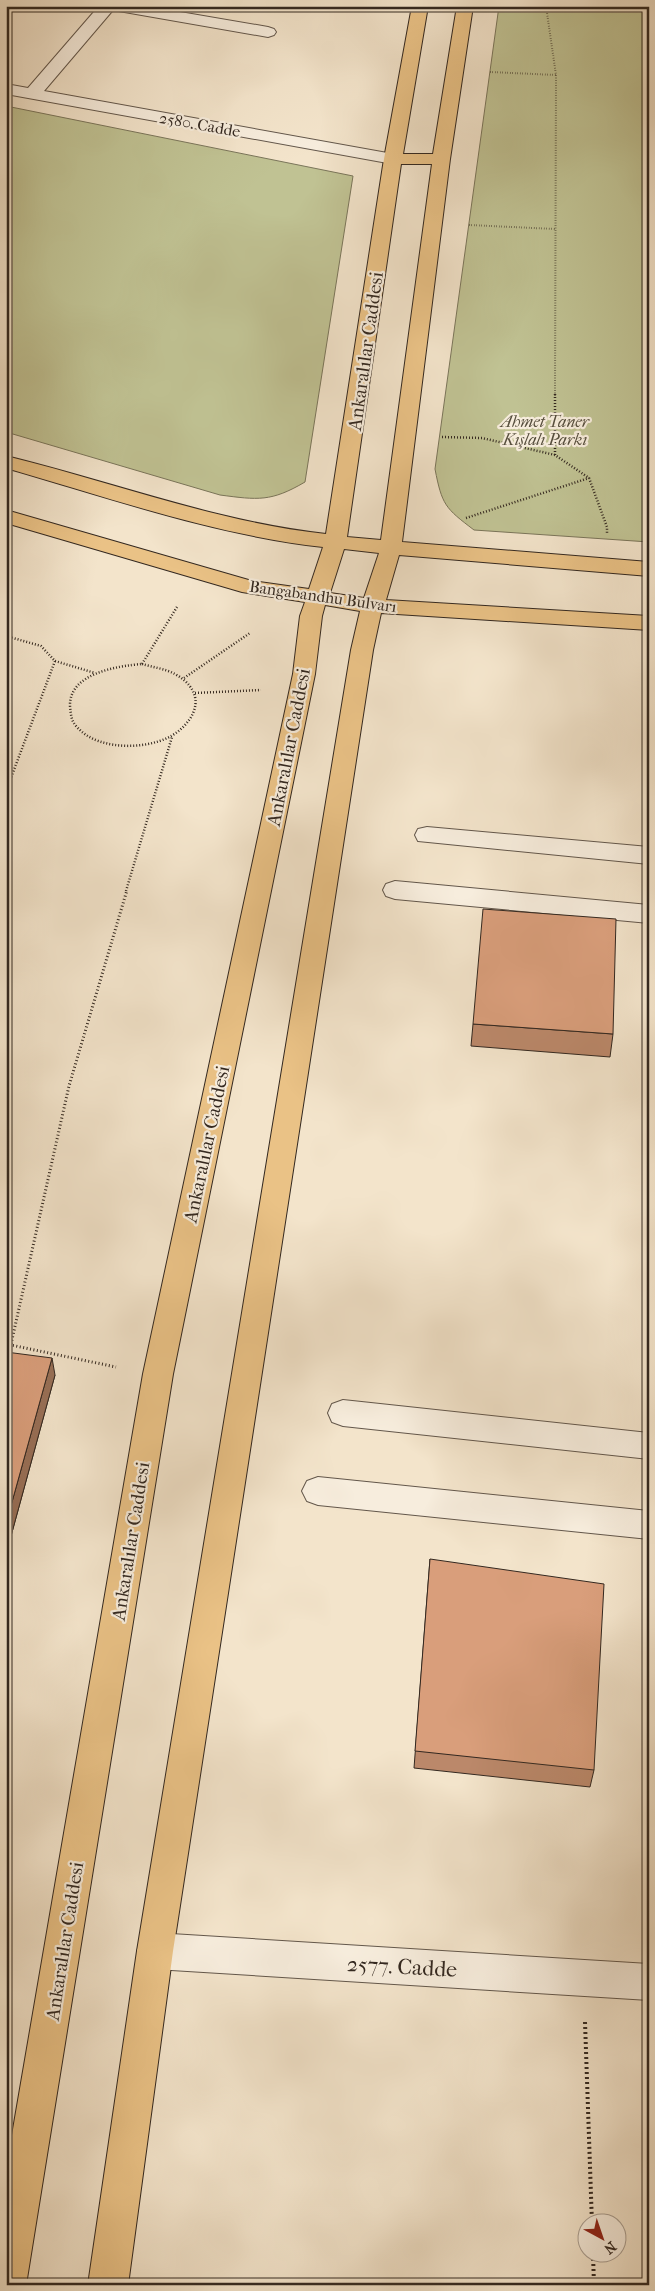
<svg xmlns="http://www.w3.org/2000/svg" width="655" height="2291" viewBox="0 0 655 2291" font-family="'IM FELL French Canon',serif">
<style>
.green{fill:#c0c293;stroke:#7a755a}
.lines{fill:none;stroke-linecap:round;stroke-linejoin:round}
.minor-casing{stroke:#63574b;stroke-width:2}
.major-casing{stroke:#332820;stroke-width:2}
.path-far3{stroke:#332820;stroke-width:2;stroke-dasharray:0.5 2;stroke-linecap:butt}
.path-far2{stroke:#332820;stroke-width:2.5;stroke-dasharray:1 2;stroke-linecap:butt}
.path-far1{stroke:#332820;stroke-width:3;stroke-dasharray:1 2.5;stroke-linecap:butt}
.path{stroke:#332820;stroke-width:4;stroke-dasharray:2 3;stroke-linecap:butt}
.minor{fill:#f7eddd;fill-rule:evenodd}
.major{fill:#eac286;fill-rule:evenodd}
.wall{fill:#bb886a;stroke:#332820}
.shaded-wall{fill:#986f56;stroke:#332820}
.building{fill:#d99e7b;stroke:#332820}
.labels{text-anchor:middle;stroke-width:4.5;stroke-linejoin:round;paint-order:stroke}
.far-street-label{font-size:16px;fill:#332820;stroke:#f7eddd}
.far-park-label{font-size:16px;font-style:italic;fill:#564e3d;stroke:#f7eddd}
.street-label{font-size:19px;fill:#332820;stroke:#f7eddd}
.near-street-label{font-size:22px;fill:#332820;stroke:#f7eddd}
</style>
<rect width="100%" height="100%" fill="#f3e4cb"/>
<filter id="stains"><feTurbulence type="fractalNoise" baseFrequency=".004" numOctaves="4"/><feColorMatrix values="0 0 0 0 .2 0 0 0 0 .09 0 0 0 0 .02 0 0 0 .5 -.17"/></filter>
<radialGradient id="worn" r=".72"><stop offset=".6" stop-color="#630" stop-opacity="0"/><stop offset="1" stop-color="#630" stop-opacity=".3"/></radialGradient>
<path class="green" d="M499,6H649V542L474,530C445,508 442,505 435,469Z
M6,106L353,176L305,482C271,502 258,500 220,495L6,432Z"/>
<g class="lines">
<g class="minor-casing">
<path id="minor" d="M99,6H145L268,27L274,29L276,32L274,35L268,37L113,10L44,91L393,154L399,155L402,159L399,163L393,164L6,94V84L28,88Z
M427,827L649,847V864L418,841L415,835L418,829Z
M395,881L649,905V923L395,899L386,896L383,890L386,884Z
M343,1400L649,1433V1459L343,1426L332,1422L328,1413L332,1404Z
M318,1477L649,1511V1539L318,1505L307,1501L302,1491L307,1481Z
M155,1933L649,1964V2000L155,1969L142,1964L137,1951L142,1938Z"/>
</g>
<g class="major-casing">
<path id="major" d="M412,6H428L403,154H433L457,6H473L450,159L402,542L649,562V576L399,555L386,600L649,616V630L381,613L373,650L173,1951L128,2285H88L137,1951L351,650L360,611L325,605L322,616L315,674L173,1374L26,2285H6V2170L143,1374L293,674L300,616L305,602L242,592L6,523V510L252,581L309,589L323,547C215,535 110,498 6,468V456C113,482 216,522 326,534L384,159ZM401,164H432L381,540L347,537ZM344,549L379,553L364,598L330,593Z"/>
</g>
<path class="path-far3" d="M546,6L556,75L555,396
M490,72L556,75
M469,225L555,229"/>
<path class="path-far2" d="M555,394V455L589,478L607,527V533
M442,437L482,438L555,455
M466,518L589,478
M6,636L41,646L55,661L6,791
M55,661L95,673
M142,664C152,667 166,669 175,674C200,688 202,709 182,728C159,751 99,753 77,727C71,721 71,715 70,706C69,673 118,666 142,664Z
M142,664L177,607
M184,678L250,633
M195,693L261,690
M126,891L172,737"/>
<path class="path-far1" d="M6,1344L116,1367
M11,1344L69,1086L127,890"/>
<path class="path" d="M585,2022L592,2224
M593,2254L594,2285"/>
<use href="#minor" class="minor"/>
<use href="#major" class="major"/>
</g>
<path class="wall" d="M473,1024L613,1034L610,1057L471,1046Z
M6,1352L55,1375L11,1536L6,1535Z
M430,1559L594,1770L590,1787L414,1768Z"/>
<path class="shaded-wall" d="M52,1358L55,1375L11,1536L7,1520Z"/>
<path class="building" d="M483,909L616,919L613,1034L473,1024Z
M6,1352L52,1358L7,1520H6Z
M430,1559L604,1584L594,1770L415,1751Z"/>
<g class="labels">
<g class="far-street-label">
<text transform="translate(200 124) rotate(10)" y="6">2580. Cadde</text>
<text transform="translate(323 596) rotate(8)" y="6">Bangabandhu Bulvarı</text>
</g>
<g class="far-park-label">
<text x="545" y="427">Ahmet Taner<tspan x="545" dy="18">Kışlalı Parkı</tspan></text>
</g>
<g class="street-label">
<text transform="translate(365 351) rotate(-82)" y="7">Ankaralılar Caddesi</text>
<text transform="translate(288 747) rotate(-79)" y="7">Ankaralılar Caddesi</text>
<text transform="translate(206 1144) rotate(-78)" y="7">Ankaralılar Caddesi</text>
<text transform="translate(130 1541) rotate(-81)" y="7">Ankaralılar Caddesi</text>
<text transform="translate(64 1941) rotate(-81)" y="7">Ankaralılar Caddesi</text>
</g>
<g class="near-street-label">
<text transform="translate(402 1966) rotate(3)" y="8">2577. Cadde</text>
</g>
</g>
<rect width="655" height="2291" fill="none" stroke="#f3e4cb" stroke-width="25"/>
<rect x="8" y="8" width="640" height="2276" fill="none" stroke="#332820" stroke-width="2.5"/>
<rect x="12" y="12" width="630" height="2266" fill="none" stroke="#332820"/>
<g transform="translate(602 2238) rotate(140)"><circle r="24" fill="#f7eddd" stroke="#a99e91"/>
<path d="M0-4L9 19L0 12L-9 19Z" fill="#8f2418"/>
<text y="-8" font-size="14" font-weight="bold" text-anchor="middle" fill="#332820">N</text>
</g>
<rect width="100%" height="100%" filter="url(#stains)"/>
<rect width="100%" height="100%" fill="url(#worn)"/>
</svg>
